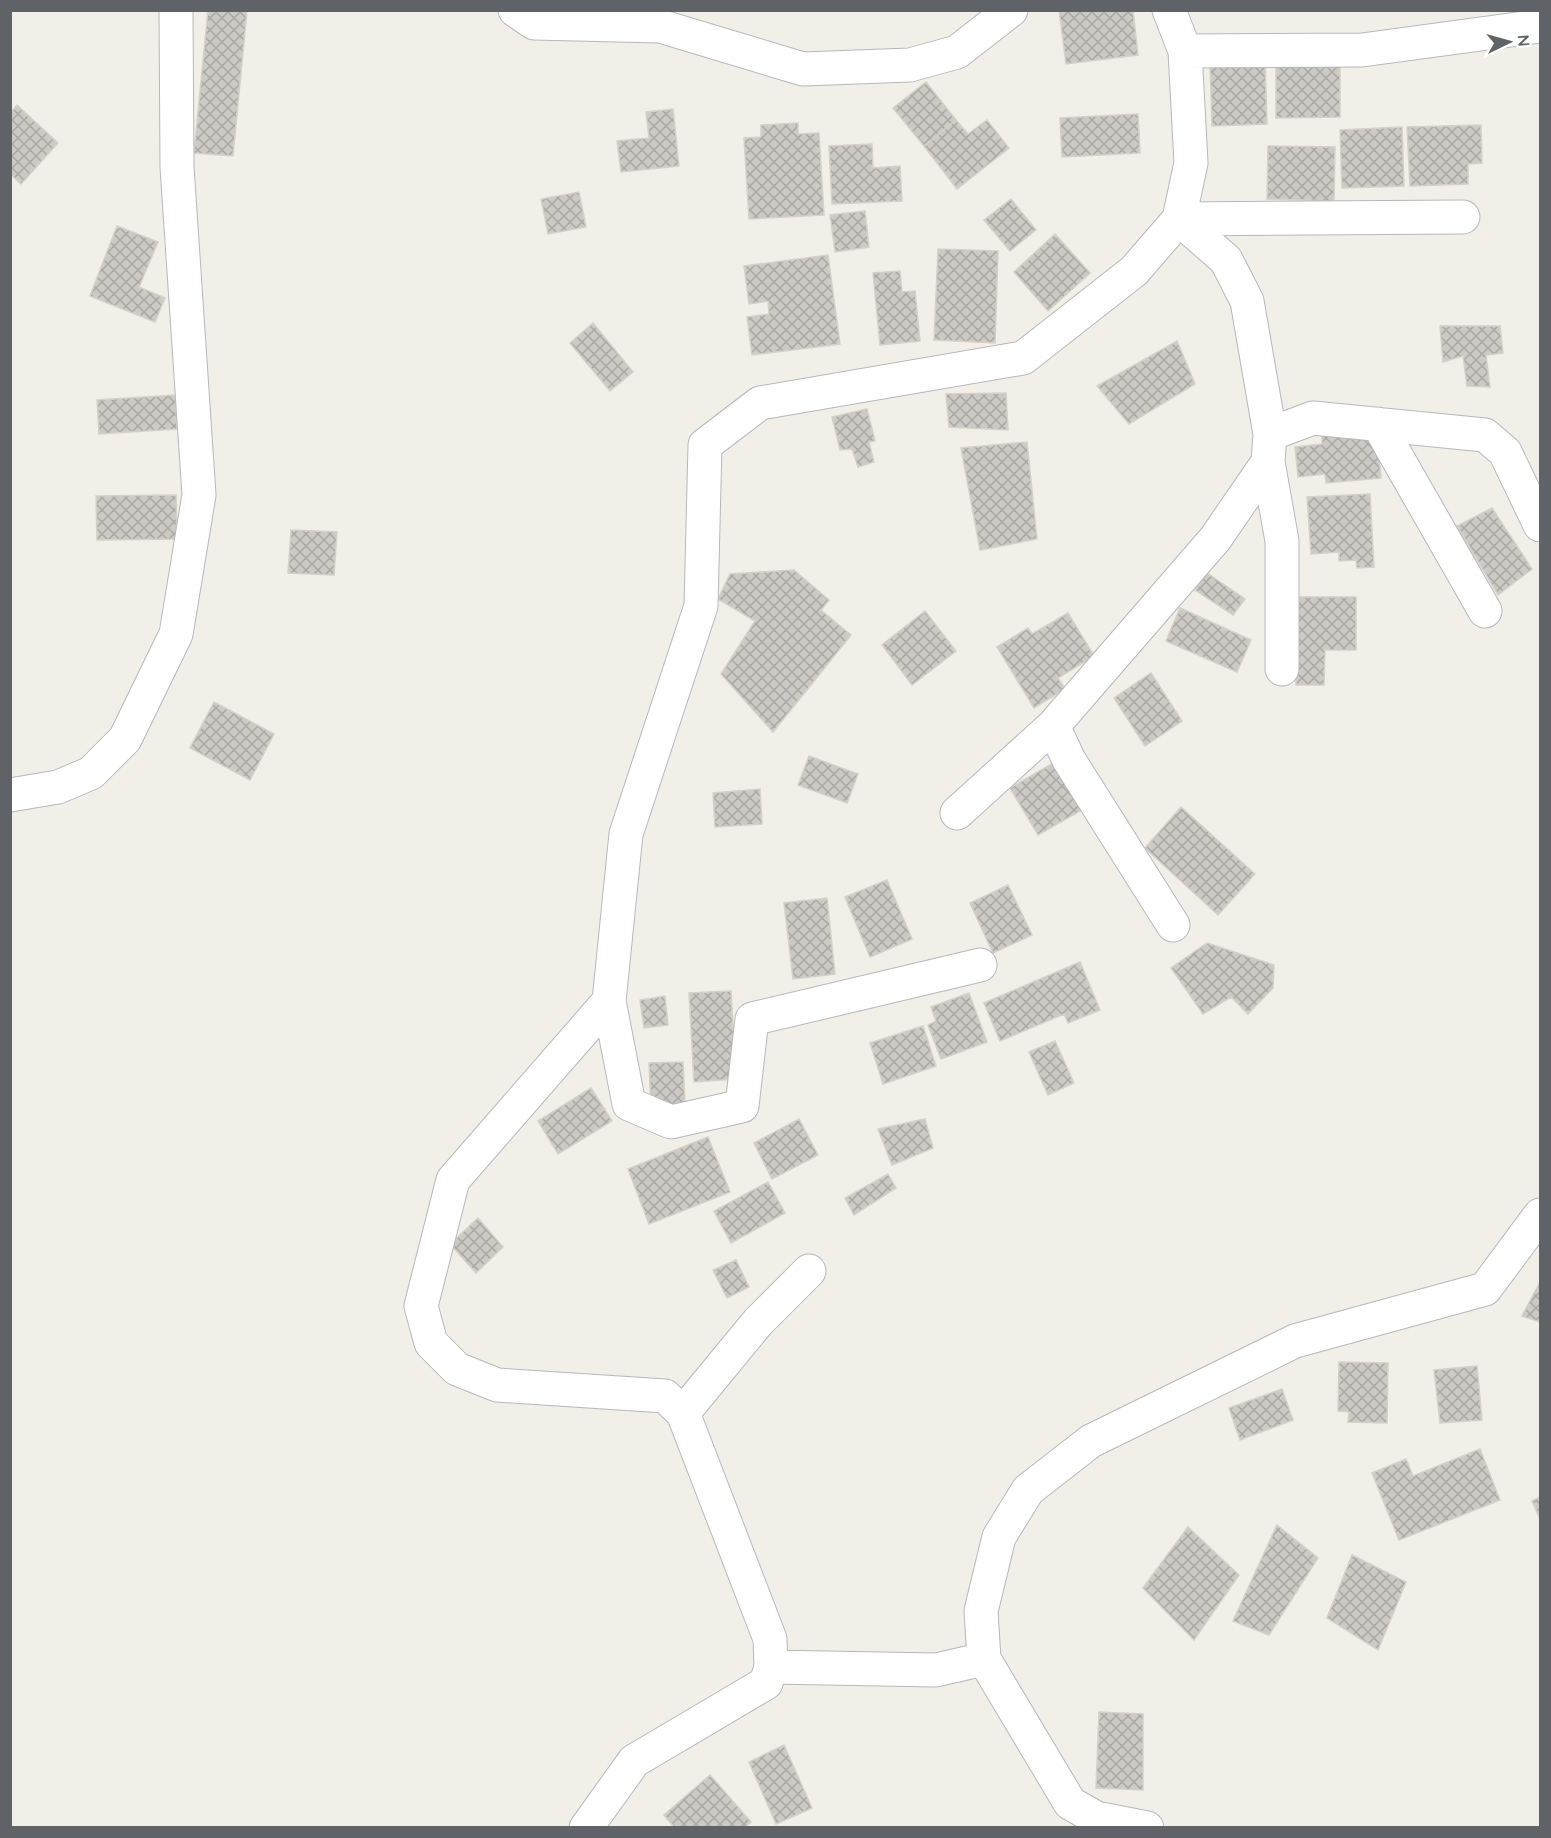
<svg xmlns="http://www.w3.org/2000/svg" width="1551" height="1838" viewBox="0 0 1551 1838" font-family="Quicksand,sans-serif">
<style>
.building{fill:url(#building-cross-hatch);stroke:#d6d1c6;stroke-width:1.5}
.lines{fill:none;stroke-linecap:round;stroke-linejoin:round}
.minor-casing{stroke:#b5b8bc;stroke-width:35}
.minor{stroke:#fff;stroke-width:33}
</style>
<defs>
<pattern id="building-cross-hatch" width="8" height="8" patternUnits="userSpaceOnUse" patternTransform="scale(1.5)"><rect width="8" height="8" fill="#cccac5"/><path d="M0 0l8 8M0 8l8-8" fill="none" stroke="#a9a8a4"/></pattern>
</defs>
<rect width="100%" height="100%" fill="#f1efe8"/>
<path class="building" d="M208,10H247L233,156L194,153Z
M1059,10H1133L1138,55L1066,64Z
M1265,61L1267,124L1212,126L1210,63Z
M1276,63H1340V117L1276,118Z
M926,82L956,120L924,146L893,108Z
M17,105L58,143L21,184L10,174V113Z
M673,109L679,166L621,172L617,141L649,138L646,112Z
M1138,114L1140,153L1062,157L1060,118Z
M956,120L968,134L987,120L1009,148L957,189L924,146Z
M798,123V134L819,133L824,215L749,219L744,138L761,137V125Z
M1481,125L1482,163L1468,164V184L1410,186L1407,127Z
M1402,127L1404,186L1342,188L1340,130Z
M872,144L873,168L900,166L902,201L832,204L829,146Z
M1268,146L1335,147L1334,201L1267,199Z
M579,192L586,227L548,234L541,199Z
M1011,199L1036,230L1010,251L984,220Z
M865,211L869,247L835,252L830,215Z
M117,226L158,242L139,287L165,298L155,322L90,296Z
M1055,234L1090,273L1048,311L1014,272Z
M938,249L998,251L995,343L934,340Z
M828,255L840,344L752,355L747,317L769,314L768,301L749,304L744,266Z
M900,271L902,292L915,291L920,341L880,345L873,273Z
M593,323L633,372L610,391L570,343Z
M1440,326H1500L1503,353L1486,355L1490,387L1467,386L1463,356L1443,362Z
M1177,341L1195,384L1129,424L1097,386Z
M1006,393L1008,430L949,427L946,394Z
M175,395L177,429L99,434L97,400Z
M867,409L875,441L869,442L874,462L858,467L852,449L840,450L832,417Z
M1377,432L1381,478L1326,483L1325,474L1298,477L1295,447L1322,444V436Z
M1027,442L1037,539L980,550L961,448Z
M1370,494L1374,567L1357,568L1356,560L1339,561V552L1311,554L1307,497Z
M176,495L177,539L97,540L96,496Z
M1492,508L1532,569L1498,595L1457,526Z
M291,530L337,532L334,575L288,573Z
M794,570L829,600L821,610L851,635L773,732L721,674L755,621L718,599L730,574Z
M1207,573L1245,599L1233,615L1195,590Z
M1296,597H1356V650H1325L1324,685H1296Z
M1180,608L1251,640L1237,672L1166,641Z
M925,611L956,651L912,685L882,645Z
M1068,613L1094,656L1058,678L1065,689L1034,708L997,647L1028,628L1032,634Z
M1151,673L1182,721L1145,746L1114,698Z
M214,702L274,734L250,780L190,748Z
M809,756L858,774L847,803L798,785Z
M1060,759L1087,807L1038,835L1010,788Z
M760,789L762,824L715,827L713,793Z
M1181,807L1255,874L1218,915L1145,848Z
M887,880L912,939L870,957L845,897Z
M1008,885L1032,935L993,953L970,903Z
M827,898L835,974L793,979L784,903Z
M1207,943L1274,965L1273,988L1248,1014L1231,997L1203,1014L1171,968Z
M1080,962L1100,1010L1068,1023L1064,1014L1000,1041L984,1003Z
M731,991L736,1079L694,1082L689,993Z
M969,993L987,1042L941,1059L928,1025L936,1021L931,1007Z
M665,996L668,1025L644,1028L640,1000Z
M923,1026L936,1066L883,1084L870,1043Z
M1055,1041L1074,1083L1048,1095L1029,1052Z
M683,1062L685,1105L651,1106L649,1063Z
M591,1088L612,1121L558,1154L538,1121Z
M799,1119L818,1155L772,1179L754,1143Z
M925,1119L933,1148L892,1165L878,1129Z
M708,1137L730,1192L649,1224L628,1169Z
M888,1174L896,1188L854,1215L845,1198Z
M768,1182L785,1213L731,1243L714,1211Z
M478,1218L503,1247L476,1273L450,1244Z
M736,1260L749,1287L727,1298L713,1270Z
M1540,1282V1322L1522,1316Z
M1339,1362L1388,1363L1387,1423L1348,1422L1349,1412L1338,1411Z
M1477,1366L1482,1420L1440,1423L1434,1370Z
M1282,1389L1293,1420L1240,1440L1229,1408Z
M1480,1449L1500,1500L1399,1540L1372,1473L1406,1459L1413,1476Z
M1540,1497V1519L1532,1501Z
M1277,1525L1318,1558L1269,1635L1233,1621Z
M1188,1527L1239,1575L1194,1640L1143,1588Z
M1352,1555L1406,1582L1378,1650L1327,1618Z
M1099,1712L1143,1714V1790L1096,1788Z
M784,1745L812,1808L776,1824L749,1762Z
M710,1775L751,1822L744,1828H675L664,1815Z"/>
<g class="lines">
<g class="minor-casing">
<path id="minor" d="M515,10L534,23L660,26L803,69L910,65L957,52L1011,10
M1185,51L1362,50L1540,26
M1179,219L1463,217
M1378,424L1485,611
M1270,434L1313,418L1485,435L1505,452L1540,525
M1268,462L1282,541V669
M1053,726L1069,760L1173,925
M10,795L58,787L91,773L125,739L176,634L199,495L177,167L176,10
M957,813L1053,726L1215,539L1268,462L1270,434L1247,301L1226,260L1179,219
M609,1001L629,1104L671,1122L742,1106L752,1019L980,965
M683,1413L758,1322L809,1271
M771,1667L936,1670L984,1659
M586,1828L634,1761L766,1683L771,1667L770,1639L683,1413L665,1396L497,1385L457,1369L431,1343L421,1306L453,1180L609,1001L626,834L701,606L705,445L760,403L1023,358L1134,271L1179,219L1191,163L1185,51L1169,10
M1147,1828L1096,1818L1070,1803L984,1659L981,1611L999,1537L1028,1490L1091,1441L1295,1341L1485,1289L1540,1215"/>
</g>
<use href="#minor" class="minor"/>
</g>
<rect width="1551" height="1838" fill="none" stroke="#5f6368" stroke-width="24"/>
<g transform="translate(1509 42) rotate(85)" stroke="#ffffff" stroke-width="4.5" paint-order="stroke">
<path d="M0-4.5L10 22L0 15L-10 22Z" fill="#5f6368"/>
<text y="-9" font-size="16" font-weight="bold" text-anchor="middle" fill="#5f6368">N</text>
</g>
</svg>
